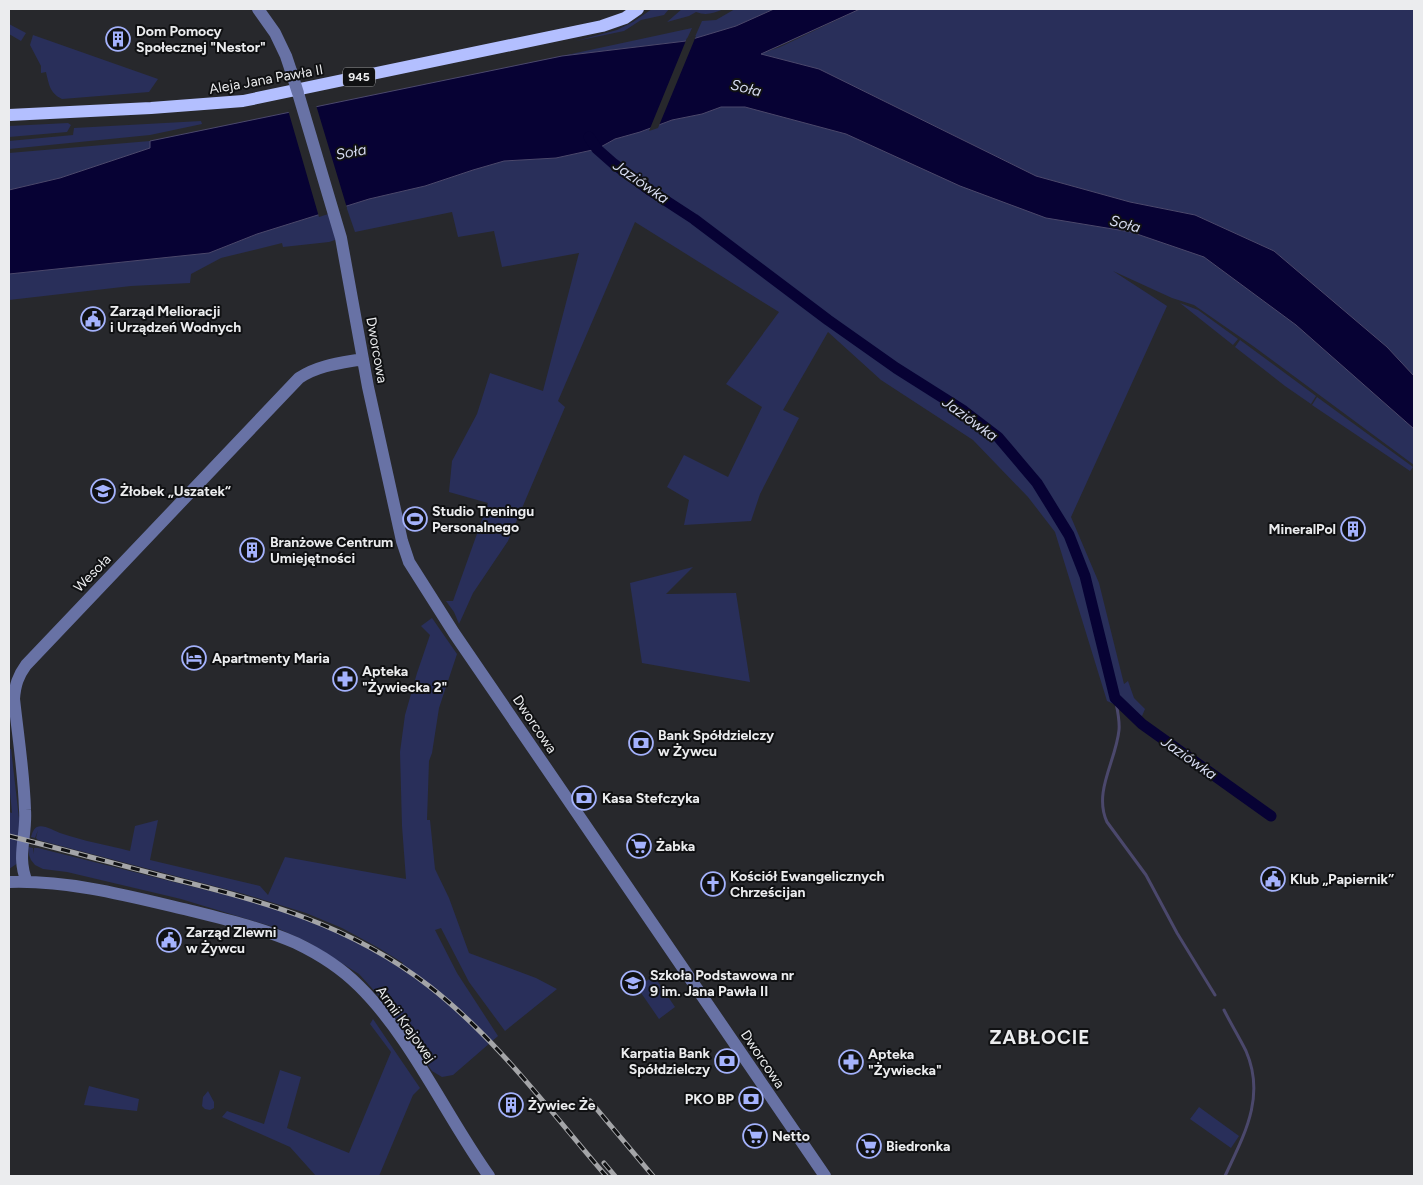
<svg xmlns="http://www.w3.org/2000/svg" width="1423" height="1185" viewBox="0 0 1423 1185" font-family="Figtree,sans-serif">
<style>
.green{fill:#292f5a}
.water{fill:#070234;stroke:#4b486c}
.pier{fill:#27282c}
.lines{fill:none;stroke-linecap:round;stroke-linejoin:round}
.stream{stroke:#4b486c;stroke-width:3}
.canal{stroke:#070234;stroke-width:11}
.minor{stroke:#6872a5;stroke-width:12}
.major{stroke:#b3bfff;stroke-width:12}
.rail-casing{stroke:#a4a5a8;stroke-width:5}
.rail{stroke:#101113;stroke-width:3;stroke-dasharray:9;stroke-linecap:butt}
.minor-bridge{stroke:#6872a5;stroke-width:12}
.labels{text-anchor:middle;stroke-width:4;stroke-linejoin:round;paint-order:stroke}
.shield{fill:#101113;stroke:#a9aaac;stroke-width:1}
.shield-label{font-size:12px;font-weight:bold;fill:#ebecee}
.poi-label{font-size:14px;font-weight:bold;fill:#ebecee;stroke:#101113;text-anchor:start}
.street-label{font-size:14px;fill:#ebecee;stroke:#101113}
.water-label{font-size:15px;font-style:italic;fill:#d5daef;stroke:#101113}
.district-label{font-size:19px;font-weight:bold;letter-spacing:1px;fill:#ebecee;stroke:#101113}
</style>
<rect width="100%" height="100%" fill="#27282c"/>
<path class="green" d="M652,9H669L664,15L641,20L624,31L576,41L617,30L633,22Z
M682,9H724C713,13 707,16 696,12L689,16L667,22Z
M735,9H774L736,26L694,39L702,21L716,20Z
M860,9H1414V376L1387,347L1274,251L1195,215L1130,202L1036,176L819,69L760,54L780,47Z
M9,24L26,33L21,41L9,34Z
M692,28L686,41L562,56Z
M33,35L158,79L149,92L62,99C50,93 49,85 46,72L41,73V66L30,45Z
M721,107H745L846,134L960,186L1046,218L1131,232L1204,257L1296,325L1414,429V465L1253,346L1194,305L1172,298L1113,271L1167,306L1071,517L1099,583L1124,684L1128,681L1134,698L1145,709L1142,716L1107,701L1055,532L1028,497L973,440L881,380L828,332L783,410L799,418L760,494L751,521L684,525L689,500L667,487L684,455L728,477L762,407L726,384L779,312L635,222L558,401L565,407L508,541L473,593L459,624L454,612L446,601H453L488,503L449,492L452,461L477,414L490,373L543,391L579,253L502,267L494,231L458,237L452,212L355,232L346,206L369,199L425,186L473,170L504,161L556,158L597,149L615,139L640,132L672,120L702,114Z
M201,121L202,124L150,135L9,149V141L73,135L74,128Z
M68,123L71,125L67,132L9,137V126Z
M150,141L151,148L60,178L9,190V153Z
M334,210L341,238L329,242L283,247L282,243L221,258L191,274L190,283L131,286L9,300V274L209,253L257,234Z
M1180,303L1198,310L1238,339L1233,345Z
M1240,340L1316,396L1311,404L1285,386L1235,347Z
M1317,397L1413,467L1410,471L1312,405Z
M693,567L666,594L736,593L750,682L642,663L630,583Z
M432,618L457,654L439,708L432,753L429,761L427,820H430L435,869L449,898L469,953L536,978L557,989L505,1031L469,982L441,928L435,930L457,973L498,1036L453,1075L442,1077L432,1071L379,996L359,974L308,942L277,928L181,899L67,872L43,869L35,865L31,860L29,855L28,847L33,848L34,854V848H38L242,899L288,913L339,933L373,951L399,967L403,963L377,947L342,928L306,913L244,894L38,840L36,838L38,830L35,838L31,837C32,833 34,828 37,827C43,824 55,831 60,833C83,841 107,845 130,851L135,826L158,820L150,860L260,886L268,895L285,857L406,879L402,826L400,752L405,715L417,673L430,635L421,626Z
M9,749H11L19,818L21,861L9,869V812L12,813L9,782Z
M654,976L675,1007L659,1019L637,987Z
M373,1019L420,1088L413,1095L379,1176H316L290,1147L222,1117L227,1111L264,1124L280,1070L301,1077L287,1128L349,1153L391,1052L370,1024Z
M89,1086L139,1099L137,1111L84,1105Z
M208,1091L214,1102V1108L210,1110L205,1109L202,1106L203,1097Z
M1199,1107L1239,1136L1231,1148L1190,1119Z"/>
<path class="water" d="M774,9H860L761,54L819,69L1036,176L1130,202L1195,215L1274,251L1387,347L1414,376V429L1296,325L1204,257L1131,232L1046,218L960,186L846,134L745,107H721L702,114L672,120L640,132L615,139L597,149L556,158L504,161L473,170L425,186L369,199L257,234L209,253L9,274V190L60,178L150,148V141L562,56L686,41L736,26Z"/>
<path class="pier" d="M696,36L658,128L649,131L687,38Z
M316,105L347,208L319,217L288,110Z"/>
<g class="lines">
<path class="stream" d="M1115,698C1117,708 1120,720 1119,730C1116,761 1093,792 1107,822L1146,875L1177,933L1215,995
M1224,1010C1231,1024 1239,1037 1246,1051C1266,1097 1244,1135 1225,1176"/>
<path class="canal" d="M589,137L597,149L614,164L651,191L694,219L828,320L896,368L964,411L998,437L1037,483L1069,535L1085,576L1115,698L1142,724L1271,816"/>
<path class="minor" d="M258,9L275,33L286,56L291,71
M298,93L341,238L368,387L402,541L409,562L454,633L825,1176
M9,882C69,880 129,896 188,910C224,919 262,928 296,943C319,954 341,968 359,986C411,1037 446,1116 489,1176
M27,882C16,856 27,836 25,810C24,773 18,736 14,699C15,685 18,676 26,665L299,378C318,365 341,363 363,359"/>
<path class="major" d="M9,115L151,108L243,101L602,26L625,18L638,9"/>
<g class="rail-casing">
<path id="rail" d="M9,836C62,849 116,864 170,878C265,902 349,924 429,986C496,1038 550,1111 606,1176
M590,1101L653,1176
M604,1163L615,1176"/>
</g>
<use href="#rail" class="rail"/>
<path class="minor-bridge" d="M291,71L298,93"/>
</g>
<defs>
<g id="building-ring" transform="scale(1.25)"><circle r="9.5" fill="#101113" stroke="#a4b2fc" stroke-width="1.5"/><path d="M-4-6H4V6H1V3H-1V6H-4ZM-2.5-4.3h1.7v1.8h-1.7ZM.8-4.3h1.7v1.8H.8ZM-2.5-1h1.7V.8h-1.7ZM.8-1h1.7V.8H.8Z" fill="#a4b2fc"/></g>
<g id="civic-ring" transform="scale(1.25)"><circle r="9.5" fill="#101113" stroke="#a4b2fc" stroke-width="1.5"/><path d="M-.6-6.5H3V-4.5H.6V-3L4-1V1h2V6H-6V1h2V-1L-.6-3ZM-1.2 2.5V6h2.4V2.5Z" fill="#a4b2fc"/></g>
<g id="school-ring" transform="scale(1.25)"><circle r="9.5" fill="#101113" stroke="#a4b2fc" stroke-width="1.5"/><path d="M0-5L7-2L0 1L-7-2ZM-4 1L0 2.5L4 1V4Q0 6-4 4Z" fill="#a4b2fc"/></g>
<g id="stadium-ring" transform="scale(1.25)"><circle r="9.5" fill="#101113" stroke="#a4b2fc" stroke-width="1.5"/><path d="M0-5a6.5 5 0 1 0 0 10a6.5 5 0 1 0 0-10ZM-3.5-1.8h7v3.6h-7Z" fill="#a4b2fc"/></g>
<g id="hotel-ring" transform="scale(1.25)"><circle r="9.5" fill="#101113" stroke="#a4b2fc" stroke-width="1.5"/><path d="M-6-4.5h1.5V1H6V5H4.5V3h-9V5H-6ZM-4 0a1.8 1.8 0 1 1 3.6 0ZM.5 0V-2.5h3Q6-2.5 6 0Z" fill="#a4b2fc"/></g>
<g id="pharmacy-ring" transform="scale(1.25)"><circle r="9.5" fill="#101113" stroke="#a4b2fc" stroke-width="1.5"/><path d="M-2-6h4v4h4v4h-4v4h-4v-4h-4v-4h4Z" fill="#a4b2fc"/></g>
<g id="bank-ring" transform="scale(1.25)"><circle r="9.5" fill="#101113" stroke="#a4b2fc" stroke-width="1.5"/><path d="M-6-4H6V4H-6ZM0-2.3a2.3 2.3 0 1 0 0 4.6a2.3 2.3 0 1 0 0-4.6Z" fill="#a4b2fc"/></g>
<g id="supermarket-ring" transform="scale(1.25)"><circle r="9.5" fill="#101113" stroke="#a4b2fc" stroke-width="1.5"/><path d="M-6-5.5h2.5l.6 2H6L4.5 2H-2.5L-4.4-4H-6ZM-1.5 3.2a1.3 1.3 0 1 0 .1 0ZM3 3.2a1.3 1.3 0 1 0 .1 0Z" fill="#a4b2fc"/></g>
<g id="church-ring" transform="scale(1.25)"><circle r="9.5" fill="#101113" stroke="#a4b2fc" stroke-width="1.5"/><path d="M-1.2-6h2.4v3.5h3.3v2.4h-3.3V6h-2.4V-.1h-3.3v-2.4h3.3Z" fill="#a4b2fc"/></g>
</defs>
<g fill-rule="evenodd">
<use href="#building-ring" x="118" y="39"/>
<use href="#civic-ring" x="93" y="319"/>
<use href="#school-ring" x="103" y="491"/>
<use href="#stadium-ring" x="415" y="519"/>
<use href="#building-ring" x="1353" y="529"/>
<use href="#building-ring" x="252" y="550"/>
<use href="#hotel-ring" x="194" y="658"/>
<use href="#pharmacy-ring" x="345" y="679"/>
<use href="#bank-ring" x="641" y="743"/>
<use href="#bank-ring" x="584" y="798"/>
<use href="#supermarket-ring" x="639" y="846"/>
<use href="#civic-ring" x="1273" y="879"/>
<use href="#church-ring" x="713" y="884"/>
<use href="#civic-ring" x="169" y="940"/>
<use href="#school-ring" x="633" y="983"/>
<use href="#bank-ring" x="727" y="1061"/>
<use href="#pharmacy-ring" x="851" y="1062"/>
<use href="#bank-ring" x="751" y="1099"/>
<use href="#building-ring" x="511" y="1105"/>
<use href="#supermarket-ring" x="755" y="1136"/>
<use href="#supermarket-ring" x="869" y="1146"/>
</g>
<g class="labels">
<rect class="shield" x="343" y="67.5" width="32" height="19" rx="4"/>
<g class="shield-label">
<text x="359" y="81">945</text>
</g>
<g class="poi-label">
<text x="136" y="36">Dom Pomocy<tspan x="136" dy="16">Społecznej "Nestor"</tspan></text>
<text x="110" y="316">Zarząd Melioracji<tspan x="110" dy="16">i Urządzeń Wodnych</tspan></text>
<text x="120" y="496">Żłobek „Uszatek“</text>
<text x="432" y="516">Studio Treningu<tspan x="432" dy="16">Personalnego</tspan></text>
<text x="1336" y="534" text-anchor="end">MineralPol</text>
<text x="270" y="547">Branżowe Centrum<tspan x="270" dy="16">Umiejętności</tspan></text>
<text x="212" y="663">Apartmenty Maria</text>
<text x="362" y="676">Apteka<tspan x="362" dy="16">"Żywiecka 2"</tspan></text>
<text x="658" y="740">Bank Spółdzielczy<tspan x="658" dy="16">w Żywcu</tspan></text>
<text x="602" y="803">Kasa Stefczyka</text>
<text x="656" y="851">Żabka</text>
<text x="730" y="881">Kościół Ewangelicznych<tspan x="730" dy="16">Chrześcijan</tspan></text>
<text x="1290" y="884">Klub „Papiernik”</text>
<text x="186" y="937">Zarząd Zlewni<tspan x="186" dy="16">w Żywcu</tspan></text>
<text x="650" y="980">Szkoła Podstawowa nr<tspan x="650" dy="16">9 im. Jana Pawła II</tspan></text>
<text x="710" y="1058" text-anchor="end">Karpatia Bank<tspan x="710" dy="16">Spółdzielczy</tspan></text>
<text x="868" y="1059">Apteka<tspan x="868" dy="16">"Żywiecka"</tspan></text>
<text x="734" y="1104" text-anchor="end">PKO BP</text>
<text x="528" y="1110">Żywiec Że</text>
<text x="772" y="1141">Netto</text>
<text x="886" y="1151">Biedronka</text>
</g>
<g class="street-label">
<text transform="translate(266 79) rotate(-10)" y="5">Aleja Jana Pawła II</text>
<text transform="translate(377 350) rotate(80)" y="5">Dworcowa</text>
<text transform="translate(92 573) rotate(-46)" y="5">Wesoła</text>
<text transform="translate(535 724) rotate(56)" y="5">Dworcowa</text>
<text transform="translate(406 1024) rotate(54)" y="5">Armii Krajowej</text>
<text transform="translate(763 1059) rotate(56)" y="5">Dworcowa</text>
</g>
<g class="water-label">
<text transform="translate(746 88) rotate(14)" y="5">Soła</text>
<text transform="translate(351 152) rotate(-11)" y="5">Soła</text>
<text transform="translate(641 182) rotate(35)" y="5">Jaziówka</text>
<text transform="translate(1125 224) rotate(15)" y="5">Soła</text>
<text transform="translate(970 419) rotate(36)" y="5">Jaziówka</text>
<text transform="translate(1189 758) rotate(35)" y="5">Jaziówka</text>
</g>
<g class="district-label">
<text x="1040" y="1044">ZABŁOCIE</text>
</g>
</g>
<rect width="1423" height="1185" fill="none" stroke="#ebecee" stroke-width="20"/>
</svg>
